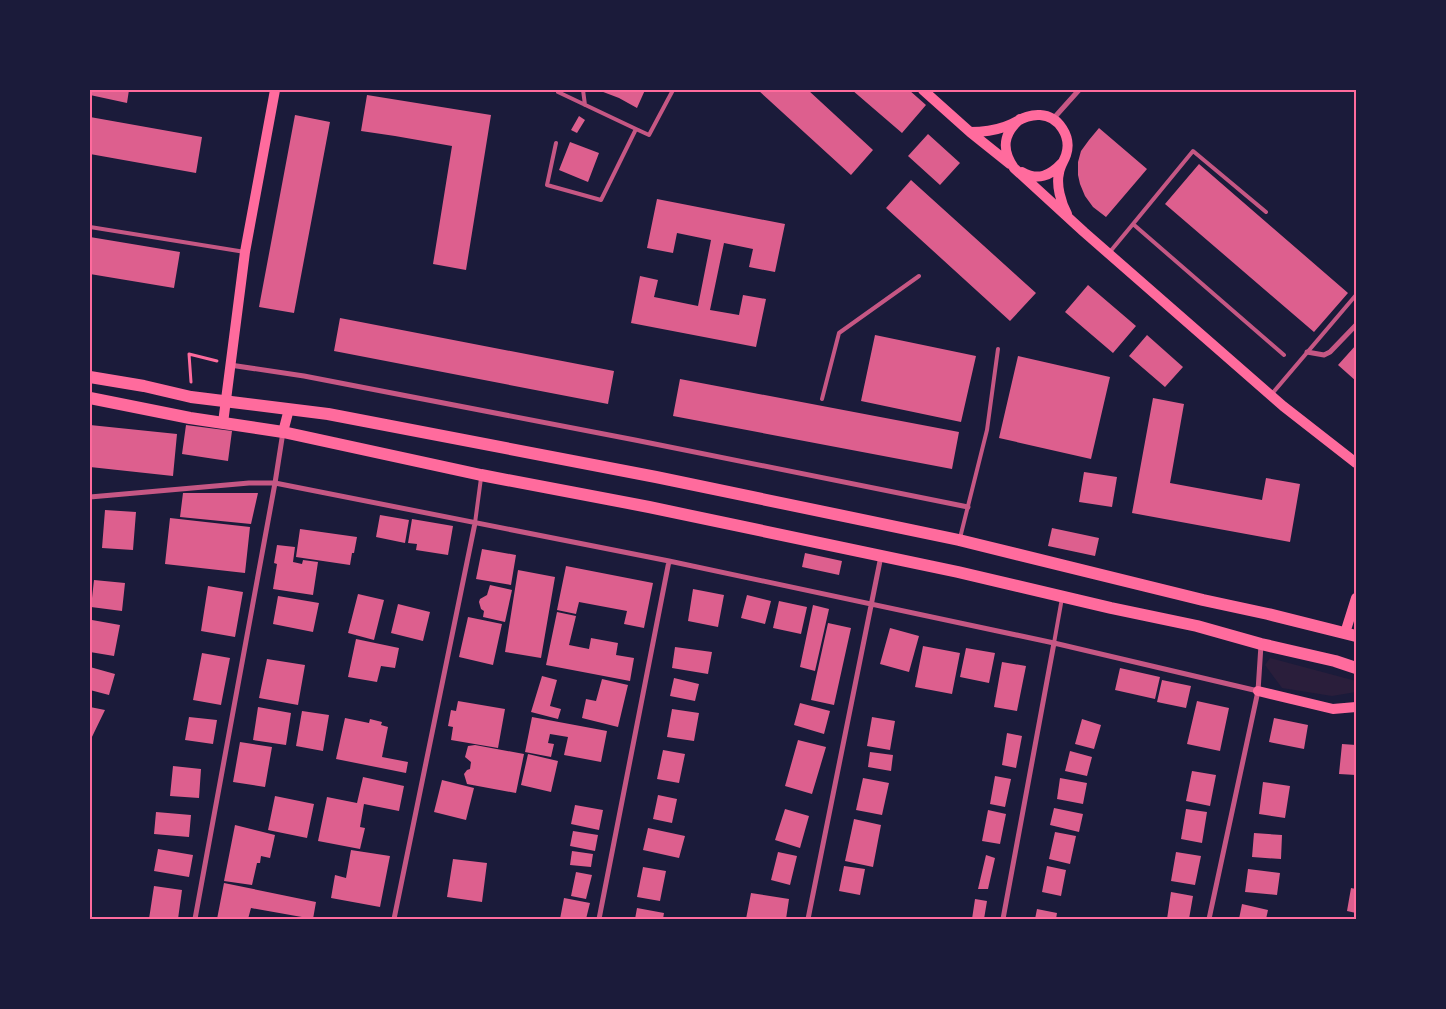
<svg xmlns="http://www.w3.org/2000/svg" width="1446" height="1009" viewBox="0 0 1446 1009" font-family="Manrope,sans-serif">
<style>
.green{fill:#2a1e3b}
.building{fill:#dd5f8e}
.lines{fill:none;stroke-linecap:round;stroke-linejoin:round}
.path{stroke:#ff6b9d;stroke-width:3}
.service{stroke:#c65784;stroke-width:4}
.minor{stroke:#c65784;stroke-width:5}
.secondary{stroke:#ff6b9d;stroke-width:10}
.primary{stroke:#ff6b9d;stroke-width:12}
.neatline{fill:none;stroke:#ff6b9d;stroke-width:2}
</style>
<rect width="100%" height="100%" fill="#1b1b3a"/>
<path class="green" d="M1270,658L1356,681V692L1332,696L1282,688L1265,665Z"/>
<path class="building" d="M90,90H129L127,103L90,95Z
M598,90H645L637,108L619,98Z
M758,90H808L873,150L851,175Z
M852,90H909L926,105L902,133Z
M367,95L491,115L466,270L433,264L452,146L395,136L361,131Z
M295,115L330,122L294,313L259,307Z
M579,116L585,120L577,133L571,130Z
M90,117L202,137L196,173L90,154Z
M1099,128L1147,169L1106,217L1093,207L1085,196L1080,184L1078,175V162L1081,151L1089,140Z
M928,134L960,163L940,185L908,156Z
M570,142L599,153L588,182L559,170Z
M1199,164L1348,293L1314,332L1165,204Z
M911,180L1036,293L1010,321L886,208Z
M657,199L785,224L775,272L749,267L753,249L724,243L710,310L739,315L743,295L766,299L756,347L631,323L640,276L658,280L654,297L698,306L711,240L677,233L673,253L647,248Z
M90,237L180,252L174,288L90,274Z
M1088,285L1136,326L1113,353L1065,312Z
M340,318L614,371L608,404L334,351Z
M875,335L976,356L961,422L861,401Z
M1147,335L1183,367L1165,387L1129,356Z
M1356,345V381L1338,365Z
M1018,356L1110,377L1091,459L999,438Z
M680,379L959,432L952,469L673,416Z
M1153,398L1184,404L1170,483L1262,500L1266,478L1300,484L1290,542L1132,513Z
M90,425L177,434L173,476L90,467Z
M186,425L232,431L228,461L182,454Z
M1084,472L1117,477L1112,507L1079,502Z
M183,493H258L251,524L180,517Z
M105,510L136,512L133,550L102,548Z
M380,515L409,520L405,543L376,537Z
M170,518L250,527L245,573L165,564Z
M412,519L453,526L448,555L416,550L417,544L408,543Z
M1052,528L1099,538L1095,556L1048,546Z
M300,529L357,537L354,553H352L350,565L296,557Z
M277,545L295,547L293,562L302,564L303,560L318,562L313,595L273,589L277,564L274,563Z
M482,549L516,555L511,585L476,579Z
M805,553L842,561L839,575L802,567Z
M566,566L653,583L644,628L624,624L627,611L579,602L576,614L557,610Z
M518,570L555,577L541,658L505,652Z
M94,580L125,583L122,611L91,607Z
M490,585L512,590L505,622L483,617L484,611L481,609L479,602L480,599L487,595Z
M208,586L243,592L235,637L201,631Z
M693,589L724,595L718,627L688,621Z
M358,594L384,600L374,640L348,633Z
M747,595L771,601L765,624L741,618Z
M278,596L319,603L313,632L273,624Z
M779,601L807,607L801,634L773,628Z
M398,604L430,612L423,641L391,633Z
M813,605L829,609L815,671L800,667Z
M557,612L576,616L569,645L589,649L591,638L618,643L616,655L634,658L630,681L546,665Z
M468,617L502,624L493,665L459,657Z
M92,620L120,625L114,656L90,652V629Z
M828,623L851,628L834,705L811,700Z
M890,628L919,636L909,672L880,664Z
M356,639L399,648L395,668L381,666L377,682L348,677Z
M923,646L960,653L952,694L915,687Z
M675,647L712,652L708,674L672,668Z
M966,648L995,653L989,683L960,677Z
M202,653L230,658L221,705L193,700Z
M267,659L305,665L298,705L259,698Z
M1002,662L1026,666L1017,711L994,707Z
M90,667L115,674L109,695L90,690Z
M1120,668L1160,677L1155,699L1115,690Z
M542,676L557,680L550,706L561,709L558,719L531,712Z
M674,678L699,684L695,701L670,696Z
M602,679L628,685L618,727L582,718L586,699L596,701Z
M1162,680L1191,686L1186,708L1157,702Z
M458,701L505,709L498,748L451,740L453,727L448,726L451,710L456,711Z
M1197,701L1229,708L1220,751L1187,744Z
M800,703L830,711L824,734L794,725Z
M90,707L105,710L90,741Z
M258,707L291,713L286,745L253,740Z
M672,709L699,713L694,741L667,737Z
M302,711L329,715L323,751L296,746Z
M189,717L217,720L213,744L185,740Z
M532,717L607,731L601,762L564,755L568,737L550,734L548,743L554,744L551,757L525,752Z
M872,717L895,721L890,750L867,746Z
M345,718L369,723L370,719L382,722L381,725L388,727L382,757L408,762L406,773L336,759Z
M1274,718L1308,725L1304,749L1269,742Z
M1082,719L1101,725L1094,749L1075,744Z
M1007,733L1022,736L1016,768L1002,765Z
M798,740L826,747L812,794L785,786Z
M240,742L272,747L265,787L233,782Z
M1342,744L1356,745V775L1339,774Z
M475,745L524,754L516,793L467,784L464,774L467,770L470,769L471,762L465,757L468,746Z
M663,750L685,754L679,783L657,779Z
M1070,751L1092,757L1087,776L1065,771Z
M870,752L893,755L891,771L868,767Z
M528,754L558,761L551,792L521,785Z
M173,766L201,769L199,798L170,796Z
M1192,771L1216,775L1210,806L1186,801Z
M995,776L1011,779L1005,807L990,804Z
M363,777L404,786L399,811L364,804L360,827L365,828L360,849L318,841L327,797L357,803Z
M863,778L889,783L882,815L856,810Z
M1060,778L1087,783L1083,804L1057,799Z
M442,780L474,788L466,820L434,812Z
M1263,782L1290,786L1285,818L1259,814Z
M658,795L677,799L672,823L653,819Z
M275,796L314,804L307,838L268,830Z
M575,805L603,810L599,830L571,824Z
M1054,808L1083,814L1079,832L1050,825Z
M785,809L809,816L800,848L775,840Z
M1186,809L1207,812L1202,843L1181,839Z
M988,810L1006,814L1000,844L982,841Z
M156,812L191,815L189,837L154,834Z
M854,819L881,825L873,867L845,861Z
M235,825L275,835L270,858L261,856L260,863H257L252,885L224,881Z
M648,828L685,836L679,858L643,850Z
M573,831L598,835L595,851L570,846Z
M1055,832L1076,836L1070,864L1049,859Z
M1254,833L1282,835L1281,859L1252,857Z
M158,849L193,855L189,877L154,871Z
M351,850L390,856L380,907L331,898L335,875L346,878Z
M572,851L593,854L591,867L570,865Z
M778,852L797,856L790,885L771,880Z
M1176,852L1201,856L1195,885L1171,881Z
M986,855L995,858L988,889H978Z
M453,859L487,863L482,902L447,897Z
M844,866L865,869L860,895L839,891Z
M1047,866L1066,870L1061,896L1042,892Z
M643,867L666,871L660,901L637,897Z
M1248,869L1280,873L1277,895L1245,892Z
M576,872L592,875L586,899L571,896Z
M224,883L316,902L313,919L251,908L248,919H217Z
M154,886L182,890L178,919H149Z
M1351,888L1356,889V913L1347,911Z
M1171,892L1193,896L1189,919H1167Z
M751,893L789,899L786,919H746Z
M564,898L590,903L586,919H560Z
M975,899L987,901L984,919H972Z
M1242,904L1268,910L1266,919H1239Z
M637,908L664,913L663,919H635Z
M1037,909L1057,913L1056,919H1035Z"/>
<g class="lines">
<path class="path" d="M191,382L189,354L217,361"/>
<path class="service" d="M583,90L585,105
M636,129L649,135L673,90
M556,143L547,185L601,200L636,129L558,92
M1133,224L1193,151L1266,212
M90,227L245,252
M1109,253L1133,224L1284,355
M1271,395L1356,295
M822,399L839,333L919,276
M475,523L481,478
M960,538L987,430L998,349
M1054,643L1062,598"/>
<path class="minor" d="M1053,119L1079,90
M1307,352L1324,355L1330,352L1356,325
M230,365L304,376L635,440L968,507
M90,497L249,483H275L669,561L1054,643L1258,691
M195,919L275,483L283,432
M394,919L475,523
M599,919L669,561
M808,919L881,556
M1003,919L1054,643
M1209,919L1258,691L1261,645"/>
<path class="secondary" d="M923,90L970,132L1010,164
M1020,119C1003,134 1001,149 1014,168L1084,232L1283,406L1356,463
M970,132C981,132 993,131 1004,127C1016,123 1026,114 1040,115C1059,116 1072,137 1066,155C1064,161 1060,166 1059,173C1056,185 1061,203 1067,214
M1022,172C1038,181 1050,176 1062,163
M223,423L245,252L275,90
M283,432L289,409
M1345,633L1356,598
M1258,691L1333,709L1356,707"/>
<path class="primary" d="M90,377L144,386L191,397L328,414L656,477L959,540L1203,600L1268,614L1356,636
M90,398L190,418L283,432L481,475L649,507L958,572L1111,608L1197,626L1261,644L1335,661L1356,668"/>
</g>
<rect width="1446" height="1009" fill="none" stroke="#1b1b3a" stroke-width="182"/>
<rect x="91" y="91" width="1264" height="827" class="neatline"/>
</svg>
